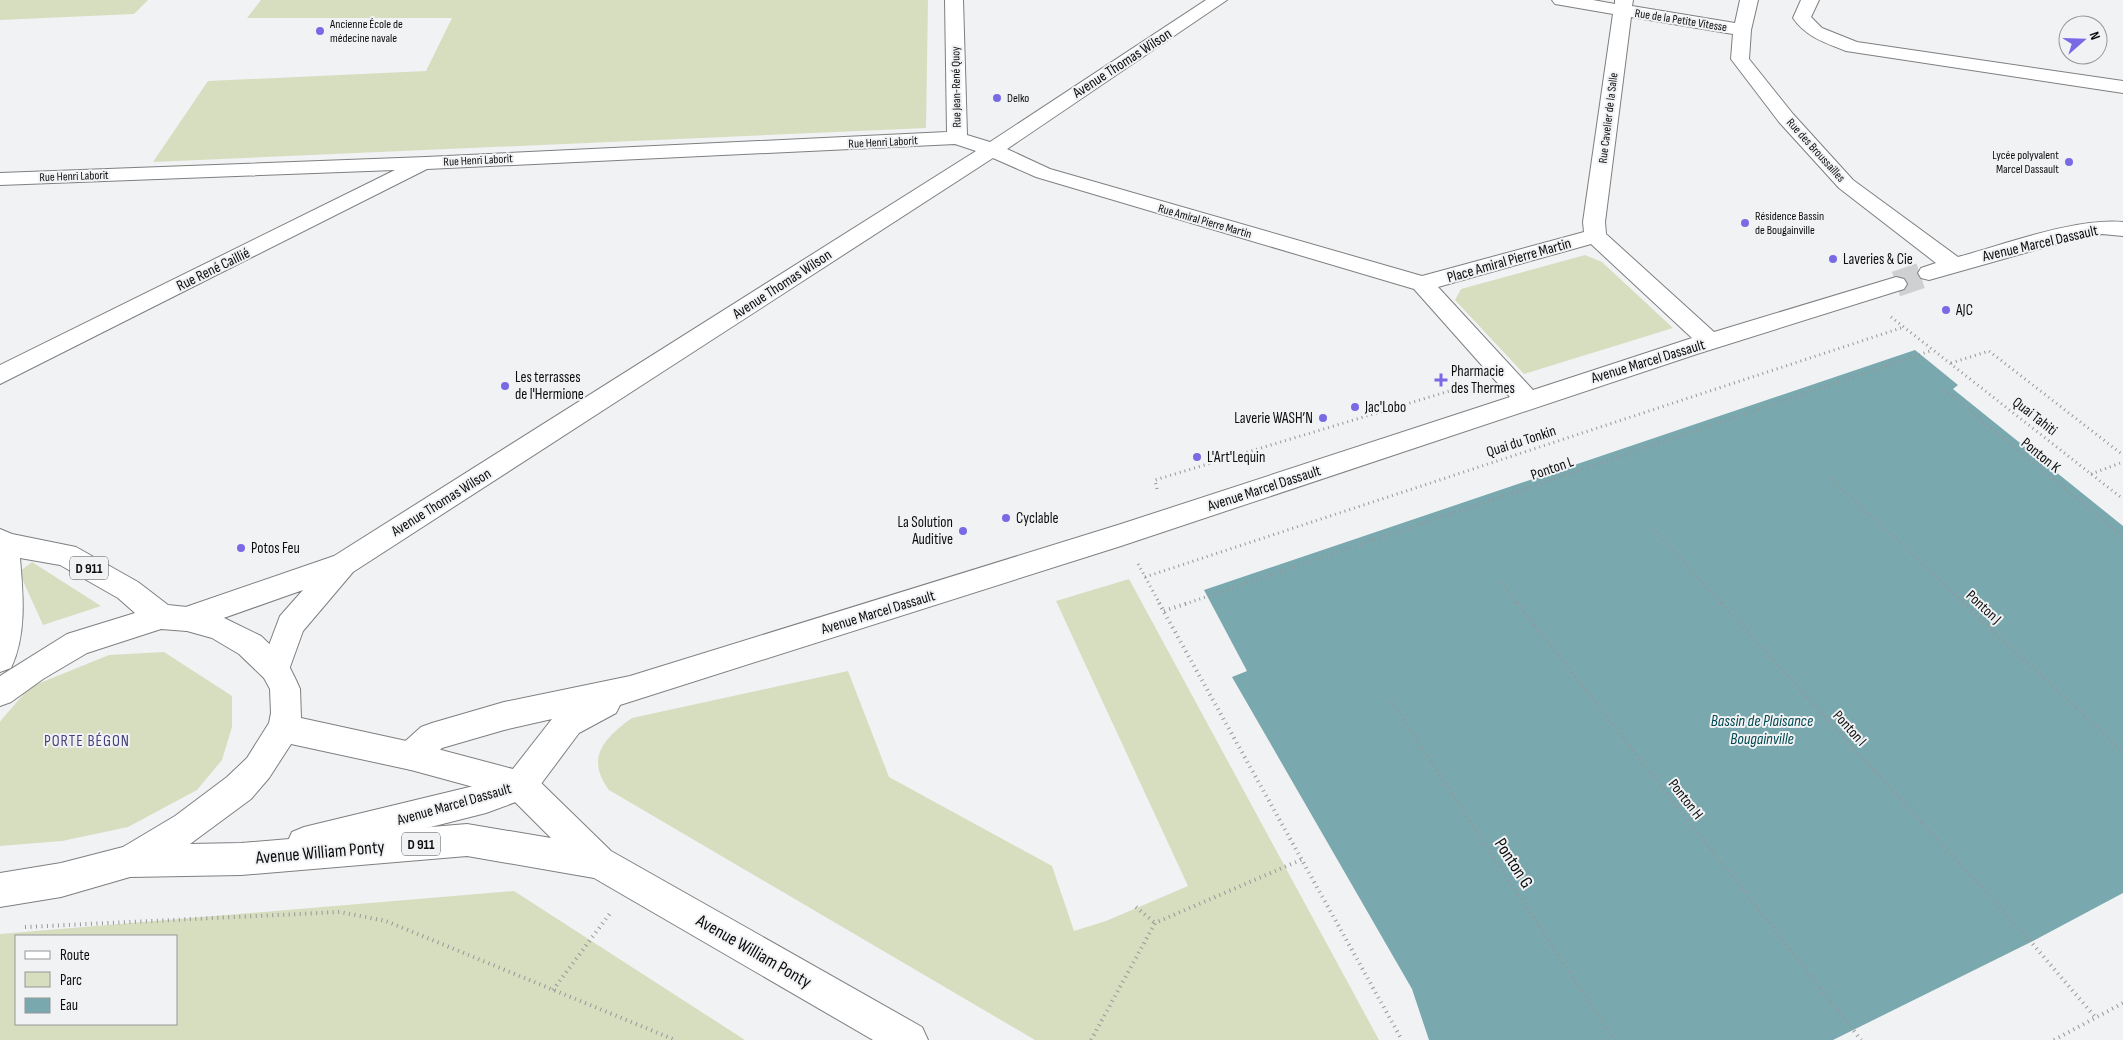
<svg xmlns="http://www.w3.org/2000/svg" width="2123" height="1040" viewBox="0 0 2123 1040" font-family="'Sofia Sans Condensed',sans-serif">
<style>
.green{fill:#d7dec0;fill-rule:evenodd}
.water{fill:#7aa8af}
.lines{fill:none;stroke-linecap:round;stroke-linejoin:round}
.minor-tunnel{stroke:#cfd0d1;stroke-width:26;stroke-dasharray:26 13;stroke-linecap:butt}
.minor-casing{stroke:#7e7f81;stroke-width:2}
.major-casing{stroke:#7e7f81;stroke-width:2}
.path-far1{stroke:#969798;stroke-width:3;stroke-dasharray:1 4;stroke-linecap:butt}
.path{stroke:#969798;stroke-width:4;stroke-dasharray:1 4.5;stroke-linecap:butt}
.minor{fill:#fff;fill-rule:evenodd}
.major{fill:#fff;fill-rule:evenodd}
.poi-dot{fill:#7969e4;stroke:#f1f2f4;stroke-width:2}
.labels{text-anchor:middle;stroke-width:4;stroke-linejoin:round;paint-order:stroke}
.far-street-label{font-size:12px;fill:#0c0d0d;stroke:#f1f2f4}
.far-poi-label{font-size:12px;fill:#0c0d0d;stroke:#f1f2f4;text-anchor:start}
.shield{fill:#f1f2f4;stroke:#515252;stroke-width:1}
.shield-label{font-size:14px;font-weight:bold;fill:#0c0d0d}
.street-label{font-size:15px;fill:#0c0d0d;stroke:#f1f2f4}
.poi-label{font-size:15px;fill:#0c0d0d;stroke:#f1f2f4;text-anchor:start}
.water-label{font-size:16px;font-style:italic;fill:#004851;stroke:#f1f2f4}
.neighbourhood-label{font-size:16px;letter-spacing:1px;fill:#47427f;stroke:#f1f2f4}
.near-street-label{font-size:18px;fill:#0c0d0d;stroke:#f1f2f4}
</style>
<rect width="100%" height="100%" fill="#f1f2f4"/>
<path class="green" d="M0,0H148L134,14L0,20Z
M261,0H928L926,128L153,162L208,81L426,71L452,18H247Z
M1585,255L1602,262L1673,328L1524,374L1455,300L1461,289Z
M32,562L101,606L43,625L19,572Z
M1129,579L1379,1040H1035L609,790C585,758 604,738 632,718L848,671L889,777L1052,866L1074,931L1106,921L1188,886L1056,601Z
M164,652L232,696V727L222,760L197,790L128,827L62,841L0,846V722L2,719L30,687L109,655Z
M514,891L745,1040H0V934ZM16,936H176V1024H16Z"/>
<path class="water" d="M1915,350L1958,385L1953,389L2123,526V893L2031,942L1833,1040H1429L1412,989L1232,677L1247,671L1204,590Z"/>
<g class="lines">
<path class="minor-tunnel" d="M1896,284L1929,273"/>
<g class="minor-casing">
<path id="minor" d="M945,0H963L967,135L990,142L1206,0H1227L1007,149L1050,169L1422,276L1584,232L1583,222L1613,14L1561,5L1555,4L1552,0H1593L1615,4V0H1633L1632,6L1735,23L1740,0H1758L1751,30L1749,59L1793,114L1853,180L1958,257C2006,244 2074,218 2123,222V236L2102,234L2053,245L1929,280L1921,278L1918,273L1921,268L1936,263L1839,188L1779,122L1731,59L1733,34L1631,17L1605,222L1606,234L1714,332L1896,277L1904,279L1907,284L1904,289L1697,354L1121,546L620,705L616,713L579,733L532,796L486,813L304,859L292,854L287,843L292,832L304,827L486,783L509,774L552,719L504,730L442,748L422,766L411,770L400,766L395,756L400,746L421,727L432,723L504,702L630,676L1121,524L1510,397L1414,289L1036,177L993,158L353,572L303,631L286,678L275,682L264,678L260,669L280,616L303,590L187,631L177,628L172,619L177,610L334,556L976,151L955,144L427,169L0,384V365L395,170L0,185V173L426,157L947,132ZM1591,244L1692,338L1533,390L1438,287Z
M1801,0H1819L1811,17L1822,28L1857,42L2123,81V93L1846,51C1826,43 1806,37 1793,18Z"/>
</g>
<g class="major-casing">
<path id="major" d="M0,529L12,534L76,547L138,582L168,605L187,607L220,616L261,636L286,660L296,680L300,689L301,718L411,742L532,774L611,851L922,1027L928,1040H873L594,878L467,856L241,875L130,877L61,897L0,907V873L61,863L123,847L175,816L227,777L247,758L269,723L271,713L270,689L264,678L239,654L212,638L187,631L161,629L87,653L43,679L11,702L0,706V676L67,634L135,613L118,598L60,565L20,558C23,594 27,634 11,668L0,672ZM291,744L411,770L510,797L551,838L467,824L241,843L190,844L251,799L269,778Z"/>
</g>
<path class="path-far1" d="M1891,317L2123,499
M1951,363L1989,351L2123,455
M1944,390L2123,536
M2091,474L2123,462
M1830,478L1965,604
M1157,489L1155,480L1466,386
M1653,528L1722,604
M1138,564L1160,604
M1145,577L1904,327
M1501,582L1518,604
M1185,604L1933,350"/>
<path class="path" d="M1159,603L1402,1040
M1517,603L1861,1040
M1721,603L2031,942L2096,1018
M1963,603L2123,752
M1164,611L1188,603
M1391,701L1614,1040
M1136,907L1155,923
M25,927L340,912L386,921L675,1040
M553,990L611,912
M1091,1040L1155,923L1303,859
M2054,1040L2123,1003"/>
<use href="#minor" class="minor"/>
<use href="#major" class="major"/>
</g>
<g class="poi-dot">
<circle cx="320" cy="31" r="5"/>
<circle cx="997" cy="98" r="5"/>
<circle cx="2069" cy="162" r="5"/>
<circle cx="1745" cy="223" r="5"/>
<circle cx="1833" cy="259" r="5"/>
<circle cx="1946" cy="310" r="5"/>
<path d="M1438.5 372.5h5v5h5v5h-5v5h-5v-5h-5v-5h5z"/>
<circle cx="505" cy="386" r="5"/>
<circle cx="1355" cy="407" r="5"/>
<circle cx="1323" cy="418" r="5"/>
<circle cx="1197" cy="457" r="5"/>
<circle cx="1006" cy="518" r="5"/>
<circle cx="963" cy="531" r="5"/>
<circle cx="241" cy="548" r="5"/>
</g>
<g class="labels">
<g class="far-street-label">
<text transform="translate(1681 20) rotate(9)" y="4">Rue de la Petite Vitesse</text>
<text transform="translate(956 87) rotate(-91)" y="4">Rue Jean-René Quoy</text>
<text transform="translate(1608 118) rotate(-83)" y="4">Rue Cavelier de la Salle</text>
<text transform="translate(883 142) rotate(-3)" y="4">Rue Henri Laborit</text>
<text transform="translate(1816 150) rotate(48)" y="4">Rue des Broussailles</text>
<text transform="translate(478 160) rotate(-3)" y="4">Rue Henri Laborit</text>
<text transform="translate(74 176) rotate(-2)" y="4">Rue Henri Laborit</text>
<text transform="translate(1205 221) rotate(16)" y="4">Rue Amiral Pierre Martin</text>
</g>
<g class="far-poi-label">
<text x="330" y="28">Ancienne École de<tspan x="330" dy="14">médecine navale</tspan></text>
<text x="1007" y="102">Delko</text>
<text x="2059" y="159" text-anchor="end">Lycée polyvalent<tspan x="2059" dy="14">Marcel Dassault</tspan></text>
<text x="1755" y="220">Résidence Bassin<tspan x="1755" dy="14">de Bougainville</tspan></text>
</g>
<g class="shield">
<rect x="70" y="556.5" width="38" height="23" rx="4"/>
<rect x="402" y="832.5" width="38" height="23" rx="4"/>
</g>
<g class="shield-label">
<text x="89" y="573">D 911</text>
<text x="421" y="849">D 911</text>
</g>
<g class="street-label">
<text transform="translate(1122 63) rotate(-33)" y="5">Avenue Thomas Wilson</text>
<text transform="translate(2040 243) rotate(-13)" y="5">Avenue Marcel Dassault</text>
<text transform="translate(1509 260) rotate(-16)" y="5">Place Amiral Pierre Martin</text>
<text transform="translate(213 269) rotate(-26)" y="5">Rue René Caillié</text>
<text transform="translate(782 284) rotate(-33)" y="5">Avenue Thomas Wilson</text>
<text transform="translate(1648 361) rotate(-17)" y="5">Avenue Marcel Dassault</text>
<text transform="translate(2035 416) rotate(38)" y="5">Quai Tahiti</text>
<text transform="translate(1521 441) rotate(-18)" y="5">Quai du Tonkin</text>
<text transform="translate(2041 455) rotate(39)" y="5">Ponton K</text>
<text transform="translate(1552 468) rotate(-19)" y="5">Ponton L</text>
<text transform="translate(1264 488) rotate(-18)" y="5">Avenue Marcel Dassault</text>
<text transform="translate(441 502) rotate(-32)" y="5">Avenue Thomas Wilson</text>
<text transform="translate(1984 607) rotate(43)" y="5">Ponton J</text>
<text transform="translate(878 612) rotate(-17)" y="5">Avenue Marcel Dassault</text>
<text transform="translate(1850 728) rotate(48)" y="5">Ponton I</text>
<text transform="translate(1686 799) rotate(52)" y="5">Ponton H</text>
<text transform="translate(454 804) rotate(-16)" y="5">Avenue Marcel Dassault</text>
</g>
<g class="poi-label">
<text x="1843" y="264">Laveries &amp; Cie</text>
<text x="1956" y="315">AJC</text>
<text x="1451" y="376">Pharmacie<tspan x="1451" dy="17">des Thermes</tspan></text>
<text x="515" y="382">Les terrasses<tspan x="515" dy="17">de l'Hermione</tspan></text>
<text x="1365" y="412">Jac'Lobo</text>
<text x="1313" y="423" text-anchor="end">Laverie WASH’N</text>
<text x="1207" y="462">L'Art'Lequin</text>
<text x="1016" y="523">Cyclable</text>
<text x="953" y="527" text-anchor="end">La Solution<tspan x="953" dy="17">Auditive</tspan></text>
<text x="251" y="553">Potos Feu</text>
</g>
<g class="water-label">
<text x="1762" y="726">Bassin de Plaisance<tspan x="1762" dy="18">Bougainville</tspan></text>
</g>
<g class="neighbourhood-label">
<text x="87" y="746">PORTE BÉGON</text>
</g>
<g class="near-street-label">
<text transform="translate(320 852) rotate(-5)" y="6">Avenue William Ponty</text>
<text transform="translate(1514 863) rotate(57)" y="6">Ponton G</text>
<text transform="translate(754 951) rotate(30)" y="6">Avenue William Ponty</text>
</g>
</g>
<rect x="15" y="935" width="162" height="90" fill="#f1f2f4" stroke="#959698"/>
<rect x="25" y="951" width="25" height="8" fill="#ffffff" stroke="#959698"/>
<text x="60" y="960" font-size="15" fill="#0c0d0d">Route</text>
<rect x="25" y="972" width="25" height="15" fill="#d7dec0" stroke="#959698"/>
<text x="60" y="985" font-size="15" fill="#0c0d0d">Parc</text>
<rect x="25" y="998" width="25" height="15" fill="#7aa8af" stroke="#959698"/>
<text x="60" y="1010" font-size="15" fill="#0c0d0d">Eau</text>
<g transform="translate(2083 40) rotate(70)"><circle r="24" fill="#f1f2f4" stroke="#959698"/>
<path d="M0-4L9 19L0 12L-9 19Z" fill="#7969e4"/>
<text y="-8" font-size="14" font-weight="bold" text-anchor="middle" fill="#0c0d0d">N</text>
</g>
</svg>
